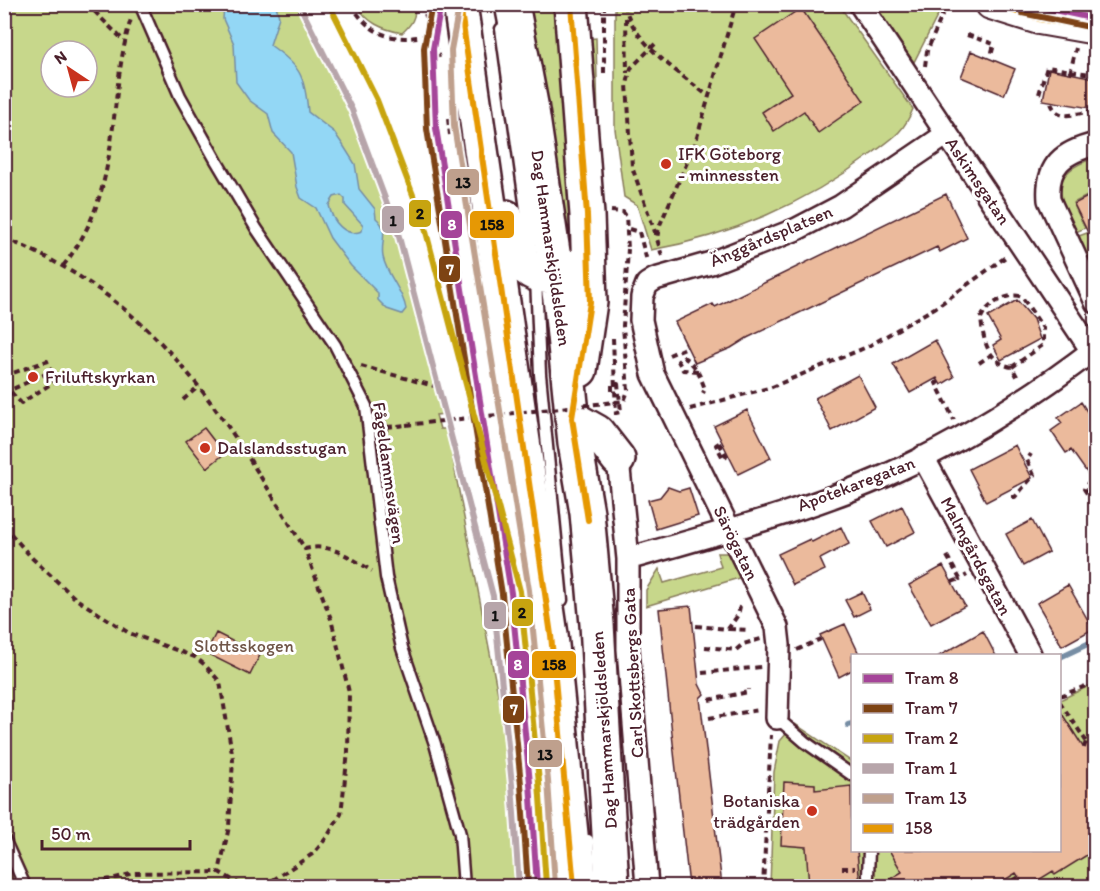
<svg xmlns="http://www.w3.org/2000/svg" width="1100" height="891" viewBox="0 0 1100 891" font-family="Itim,sans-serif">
  <rect width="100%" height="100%" fill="#fff"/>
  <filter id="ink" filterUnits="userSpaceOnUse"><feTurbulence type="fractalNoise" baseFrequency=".0167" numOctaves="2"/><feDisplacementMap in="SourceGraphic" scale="12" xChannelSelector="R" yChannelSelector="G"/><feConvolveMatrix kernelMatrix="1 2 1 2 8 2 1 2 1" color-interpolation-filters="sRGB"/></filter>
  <g filter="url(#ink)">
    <!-- green -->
    <path fill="#c7d78b" stroke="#887b5b" stroke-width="1.5" fill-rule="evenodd" d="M4 5H300L357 123 396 222 425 325 445 414 436 415 440 429H447L506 736 515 886H5ZM51 51H87V87H51Z
      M357 5H414C417 17 411 25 402 33 382 29 367 23 357 5Z
      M521 5H558L574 232 570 242 564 246Z
      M615 5H839L913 109C903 134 891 139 870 155 806 203 730 236 651 250L637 205 624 197 615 129Z
      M873 5H943L914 62Z
      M596 38 599 164 602 189H597L587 39Z
      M1095 158V192L1073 203 1085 228 1076 232C1058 195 1047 173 1095 158Z
      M1087 233 1095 249V272L1079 236Z
      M717 553H729L742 577 646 606V590L659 569 664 583 721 567Z
      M1095 683V886H770L774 772 780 741 795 724 852 762V850H1060V700Z"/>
    <!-- water -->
    <path fill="#93d7f5" stroke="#768da4" stroke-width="1.5" fill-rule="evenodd" d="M224 5H276L279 17 270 45C300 66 305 75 308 112L334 132 343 145 355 164 359 189 375 209 376 218C390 230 380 242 383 257 387 276 403 290 406 309L402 314 387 309 378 300V293L351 266 330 238 316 208 301 198 297 187 291 152 273 133 268 114 249 100 236 82 234 44 223 19ZM341 195 345 199V205L363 225 362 231C345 238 332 221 329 205L334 197Z"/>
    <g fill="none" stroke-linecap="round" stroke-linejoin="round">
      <!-- stream -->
      <path stroke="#768da4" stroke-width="6" d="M1060 657 1096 640
        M848 725 852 724"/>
    </g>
    <!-- building -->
    <path fill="#ebba9c" stroke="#4a1f2b" stroke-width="1.5" d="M801 8 864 101 818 133 804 111 774 131 762 112 791 93 755 39Z
      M971 51 1015 69 1004 95 961 77Z
      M1049 69 1095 78 1090 108 1043 100Z
      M1095 193V247L1074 204Z
      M946 194 967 238 940 252 937 247 747 338 731 348 695 363 675 322 713 304 715 307Z
      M1017 300 1033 319 1040 339 1001 360 993 345 1001 340 988 317Z
      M935 340 954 377 941 385 937 378 910 393 893 364Z
      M858 375 875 407 832 431 815 398Z
      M1081 402 1095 424V484L1071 450 1066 453 1051 431 1062 423 1058 418Z
      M747 410 771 458 738 474 714 426Z
      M204 428 224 454 207 468 186 441Z
      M1015 445 1032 478 986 502 969 469Z
      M668 487 679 491 689 488 698 516 656 529 648 500 660 497Z
      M902 506 915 532 886 547 872 521Z
      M1032 520 1049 552 1023 566 1006 534Z
      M841 527 849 544 820 559 825 570 793 585 778 554 810 539 812 542Z
      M943 566 965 606 931 624 909 585Z
      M1068 585 1093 629 1062 646 1037 603Z
      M862 592 870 609 854 617 845 600Z
      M691 606 699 684 704 694 700 698 722 886H689L673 743 659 609Z
      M845 624 860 656H852V670L839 677 820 635Z
      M983 631 996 656H939Z
      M216 633 260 655 250 675 206 653Z
      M1059 709 1083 747 1095 739V850L1055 875 1053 871 1029 886H1025L1016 873 995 886H878L902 872 889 850H1059Z
      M784 782 815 784V790L851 786 852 850H857L860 886H809L806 847 781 845Z"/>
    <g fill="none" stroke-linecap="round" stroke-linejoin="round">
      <defs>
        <path id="service" d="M140 4 180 96 217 162 256 228 335 345 366 406 386 577 402 648 435 744 460 834 464 886
          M501 29 533 260
          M536 278 540 374 562 600
          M777 718 805 742 852 775
          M4 839 25 886
          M588 840 591 886
          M868 876 869 850"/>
        <path id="minor" d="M860 4 1096 357
          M1096 144C1063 152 1046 165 1049 200L1096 302
          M923 457 1030 654
          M618 459 628 559V649L647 886
          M628 559C714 534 803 512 885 476 959 443 1031 398 1096 348
          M777 718 779 645 777 627 653 374 641 320 642 297 647 284 655 279 711 263 797 229 841 206 947 134"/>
        <path id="secondary" d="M991 4 1039 19 1096 29"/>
        <path id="primary" d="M460 4 551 635 573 854 574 886
          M512 4 531 104 561 306 575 443 587 513 597 624 612 886
          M571 4 587 215 590 302 580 370
          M506 217C510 242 518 278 551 276 559 275 566 272 573 267
          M572 418 597 432 618 459"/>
      </defs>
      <!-- service casing -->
      <use href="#service" stroke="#4a1f2b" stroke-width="15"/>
      <!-- minor casing -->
      <use href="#minor" stroke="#4a1f2b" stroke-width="26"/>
      <!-- secondary casing -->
      <use href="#secondary" stroke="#4a1f2b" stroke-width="34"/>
      <!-- primary casing -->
      <use href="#primary" stroke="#4a1f2b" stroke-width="38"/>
      <!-- path -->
      <path stroke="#4a1f2b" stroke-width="4" stroke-dasharray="6 4.5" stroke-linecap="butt" d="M87 4 124 41
        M351 4C371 38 396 43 433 34
        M422 4 439 58
        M604 4V73
        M625 4C630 41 681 74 708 96
        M626 18 627 73
        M967 35 994 44 991 56
        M655 44 631 68 627 84 632 167 656 235
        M925 66 927 51 947 4
        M1070 73 1076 48
        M1039 94 1047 67 1096 75
        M1051 103C1059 125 1079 110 1096 112
        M1092 111 1096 92
        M448 119 450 135
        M611 211 623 212 626 216 628 249
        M629 229 639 232 647 261
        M4 238C161 302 221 412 305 549 330 542 351 558 372 571
        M662 256 657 239 659 227 695 144 736 4
        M63 266C125 188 105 105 131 19
        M613 338 616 415
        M669 355 687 347
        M979 363 991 355
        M361 366 434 386
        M1012 367C988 363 983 340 981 318 986 305 1009 291 1022 297L1043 328V345L1012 367 1019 380
        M698 371 683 370 678 361 683 357C696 364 700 376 705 389L703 393
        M4 376 47 361 54 382 21 403 9 390 4 380
        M939 382 936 383 954 420
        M612 391V385L618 384 621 412 616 413
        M4 393 50 372
        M183 400 199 386
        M690 409 772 387 869 346 938 306 1007 256
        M383 420 387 427 385 435
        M387 427 406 425
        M719 443 716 445 723 458 727 457
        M719 443 727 457
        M1096 471 1084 489 1096 507
        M1012 497H1015L1034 475 1027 460 1031 454
        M4 526 32 558 76 599 129 633 195 657 205 665 220 682 233 759 229 827 219 872 243 886
        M947 556 960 579 967 575
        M952 582 960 579
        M696 626 728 629 738 615 741 602
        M729 629 749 630
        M705 647 736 650 743 644 761 639
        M797 650 821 639
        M702 673 761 667
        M1060 696 1096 682
        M709 700 748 692V689
        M1060 702 1086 741
        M709 718 759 710
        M1084 748 1086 741 1096 734
        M842 868H855
        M84 886 134 873 219 872
        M264 886 314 853 327 837 341 814 348 752 349 692 331 619 305 549
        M763 886 771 735
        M1004 886 1019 877
        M1084 886 1096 876"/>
      <!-- service -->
      <use href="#service" stroke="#fff" stroke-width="10"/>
      <!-- minor -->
      <use href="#minor" stroke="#fff" stroke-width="21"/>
      <!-- secondary -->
      <use href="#secondary" stroke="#fff" stroke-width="30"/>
      <!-- primary -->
      <use href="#primary" stroke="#fff" stroke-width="33"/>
      <!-- path-bridge -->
      <path stroke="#4a1f2b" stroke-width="4" stroke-dasharray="6 4.5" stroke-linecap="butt" d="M406 425 624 401 628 391 623 326 628 249"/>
      <defs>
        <path id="bus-1" d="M460 4 551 635 574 886
          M571 4 587 215 590 302 572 418 588 520
          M993 4 1039 19 1096 29"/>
      </defs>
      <!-- bus-1 casing -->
      <use href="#bus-1" stroke="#fff" stroke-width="10"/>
      <!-- bus-1 -->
      <use href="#bus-1" stroke="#e69804" stroke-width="6"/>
      <defs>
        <path id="tram-1" d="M441 4 433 49 436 128 511 593 530 783 537 886
          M1026 4 1096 19"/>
        <path id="tram-2" d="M432 4 424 48 427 129 502 594 521 784 528 886
          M1022 13 1094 28"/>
        <path id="tram-3" d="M329 4 377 100 424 224 520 591 539 782 546 885"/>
        <path id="tram-4" d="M303 12 352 110 398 233 493 596 512 785 519 886"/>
        <path id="tram-5" d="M459 7 451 50 454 126 529 590 548 781 555 885"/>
      </defs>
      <!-- tram-1 casing -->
      <use href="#tram-1" stroke="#fff" stroke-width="10"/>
      <!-- tram-2 casing -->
      <use href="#tram-2" stroke="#fff" stroke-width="10"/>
      <!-- tram-3 casing -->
      <use href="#tram-3" stroke="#fff" stroke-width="10"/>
      <!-- tram-4 casing -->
      <use href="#tram-4" stroke="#fff" stroke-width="10"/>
      <!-- tram-5 casing -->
      <use href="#tram-5" stroke="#fff" stroke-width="10"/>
      <!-- tram-1 -->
      <use href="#tram-1" stroke="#a54499" stroke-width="6"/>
      <!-- tram-2 -->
      <use href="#tram-2" stroke="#7d4313" stroke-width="6"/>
      <!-- tram-3 -->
      <use href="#tram-3" stroke="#c7a410" stroke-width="6"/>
      <!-- tram-4 -->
      <use href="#tram-4" stroke="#b7a5aa" stroke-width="6"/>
      <!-- tram-5 -->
      <use href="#tram-5" stroke="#bfa08d" stroke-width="6"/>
    </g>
  </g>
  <!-- markers -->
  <g fill="#c8321e" stroke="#fff" stroke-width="2">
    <circle cx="666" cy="164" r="6"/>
    <circle cx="33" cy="377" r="6"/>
    <circle cx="205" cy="448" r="6"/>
    <circle cx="812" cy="811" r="6"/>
  </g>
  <g text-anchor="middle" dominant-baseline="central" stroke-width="6" stroke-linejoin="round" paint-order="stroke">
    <!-- poi labels -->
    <g font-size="18" fill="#4a1f2b" stroke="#fff" text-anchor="start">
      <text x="678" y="154">IFK Göteborg<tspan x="678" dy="21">- minnessten</tspan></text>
      <text x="45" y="377">Friluftskyrkan</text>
      <text x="217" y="448">Dalslandsstugan</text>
      <text x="800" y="801" text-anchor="end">Botaniska<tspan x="800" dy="21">trädgården</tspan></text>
    </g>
    <!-- street labels -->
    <g font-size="18" fill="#4a1f2b" stroke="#fff">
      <text transform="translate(978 181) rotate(56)">Askimsgatan</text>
      <text transform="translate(771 236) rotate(-23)">Änggårdsplatsen</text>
      <text transform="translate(551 248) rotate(82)">Dag Hammarskjöldsleden</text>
      <text transform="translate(389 473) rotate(82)">Fågeldammsvägen</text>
      <text transform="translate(856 484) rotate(-21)">Apotekaregatan</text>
      <text transform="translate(736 543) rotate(64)">Särögatan</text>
      <text transform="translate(976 556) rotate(62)">Malmgårdsgatan</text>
      <text transform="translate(633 673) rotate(-93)">Carl Skottsbergs Gata</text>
      <text transform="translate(604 730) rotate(-94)">Dag Hammarskjöldsleden</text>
    </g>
    <!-- park labels -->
    <g font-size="18" fill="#705648" stroke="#fff">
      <text x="244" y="646">Slottsskogen</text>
    </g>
  </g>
  <g stroke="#fff" stroke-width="2">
    <rect x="446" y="168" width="34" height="28" rx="6" fill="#bfa08d"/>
    <rect x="408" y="199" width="24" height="29" rx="6" fill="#c7a410"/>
    <rect x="381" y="205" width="24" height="29" rx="6" fill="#b7a5aa"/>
    <rect x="469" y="210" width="46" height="29" rx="6" fill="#e69804"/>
    <rect x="440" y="210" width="23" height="29" rx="6" fill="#a54499"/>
    <rect x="438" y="255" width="23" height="28" rx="6" fill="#7d4313"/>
    <rect x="511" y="598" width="23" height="29" rx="6" fill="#c7a410"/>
    <rect x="483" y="601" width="24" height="29" rx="6" fill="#b7a5aa"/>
    <rect x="507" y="650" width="23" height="29" rx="6" fill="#a54499"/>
    <rect x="531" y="650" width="46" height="29" rx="6" fill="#e69804"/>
    <rect x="502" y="695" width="23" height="29" rx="6" fill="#7d4313"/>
    <rect x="528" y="739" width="35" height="29" rx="6" fill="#bfa08d"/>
  </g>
  <g font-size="16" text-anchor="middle" font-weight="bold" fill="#fff">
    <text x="452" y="230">8</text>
    <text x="450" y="275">7</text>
    <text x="518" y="670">8</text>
    <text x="514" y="715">7</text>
  </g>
  <g font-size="16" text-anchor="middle" font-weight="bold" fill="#111">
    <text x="463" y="188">13</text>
    <text x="420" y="219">2</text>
    <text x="393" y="226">1</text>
    <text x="492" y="230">158</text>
    <text x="522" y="618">2</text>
    <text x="495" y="621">1</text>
    <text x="554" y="670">158</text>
    <text x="545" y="760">13</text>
  </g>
  <!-- margin -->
  <rect width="1100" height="891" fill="none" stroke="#fff" stroke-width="24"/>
  <rect x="12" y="12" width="1076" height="867" fill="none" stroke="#4a1f2b" stroke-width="2" filter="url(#ink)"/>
  <!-- legend -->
  <rect x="851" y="654" width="210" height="198" fill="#ffffff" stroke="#b7a5aa" stroke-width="1.5"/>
  <rect x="863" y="674" width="30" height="9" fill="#a54499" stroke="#b7a5aa" stroke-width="1.5"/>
  <text x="905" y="684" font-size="18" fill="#4a1f2b">Tram 8</text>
  <rect x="863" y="704" width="30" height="9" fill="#7d4313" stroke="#b7a5aa" stroke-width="1.5"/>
  <text x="905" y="714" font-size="18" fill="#4a1f2b">Tram 7</text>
  <rect x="863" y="734" width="30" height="9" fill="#c7a410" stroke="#b7a5aa" stroke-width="1.5"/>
  <text x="905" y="744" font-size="18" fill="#4a1f2b">Tram 2</text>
  <rect x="863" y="764" width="30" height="9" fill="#b7a5aa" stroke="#b7a5aa" stroke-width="1.5"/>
  <text x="905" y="774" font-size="18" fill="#4a1f2b">Tram 1</text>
  <rect x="863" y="794" width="30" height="9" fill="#bfa08d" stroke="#b7a5aa" stroke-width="1.5"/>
  <text x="905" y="804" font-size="18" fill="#4a1f2b">Tram 13</text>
  <rect x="863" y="824" width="30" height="9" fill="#e69804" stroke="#b7a5aa" stroke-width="1.5"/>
  <text x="905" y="834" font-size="18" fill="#4a1f2b">158</text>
  <!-- north arrow -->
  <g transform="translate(69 69) rotate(324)"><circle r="28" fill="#ffffff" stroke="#b7a5aa" stroke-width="1.5"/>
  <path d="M0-4.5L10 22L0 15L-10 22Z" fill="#c8321e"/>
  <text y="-9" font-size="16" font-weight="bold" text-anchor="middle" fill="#4a1f2b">N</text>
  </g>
  <!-- scale -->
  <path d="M42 840v9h148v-9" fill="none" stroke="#4a1f2b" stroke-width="3"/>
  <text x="51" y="840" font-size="18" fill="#4a1f2b" stroke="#ffffff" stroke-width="4.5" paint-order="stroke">50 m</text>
</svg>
